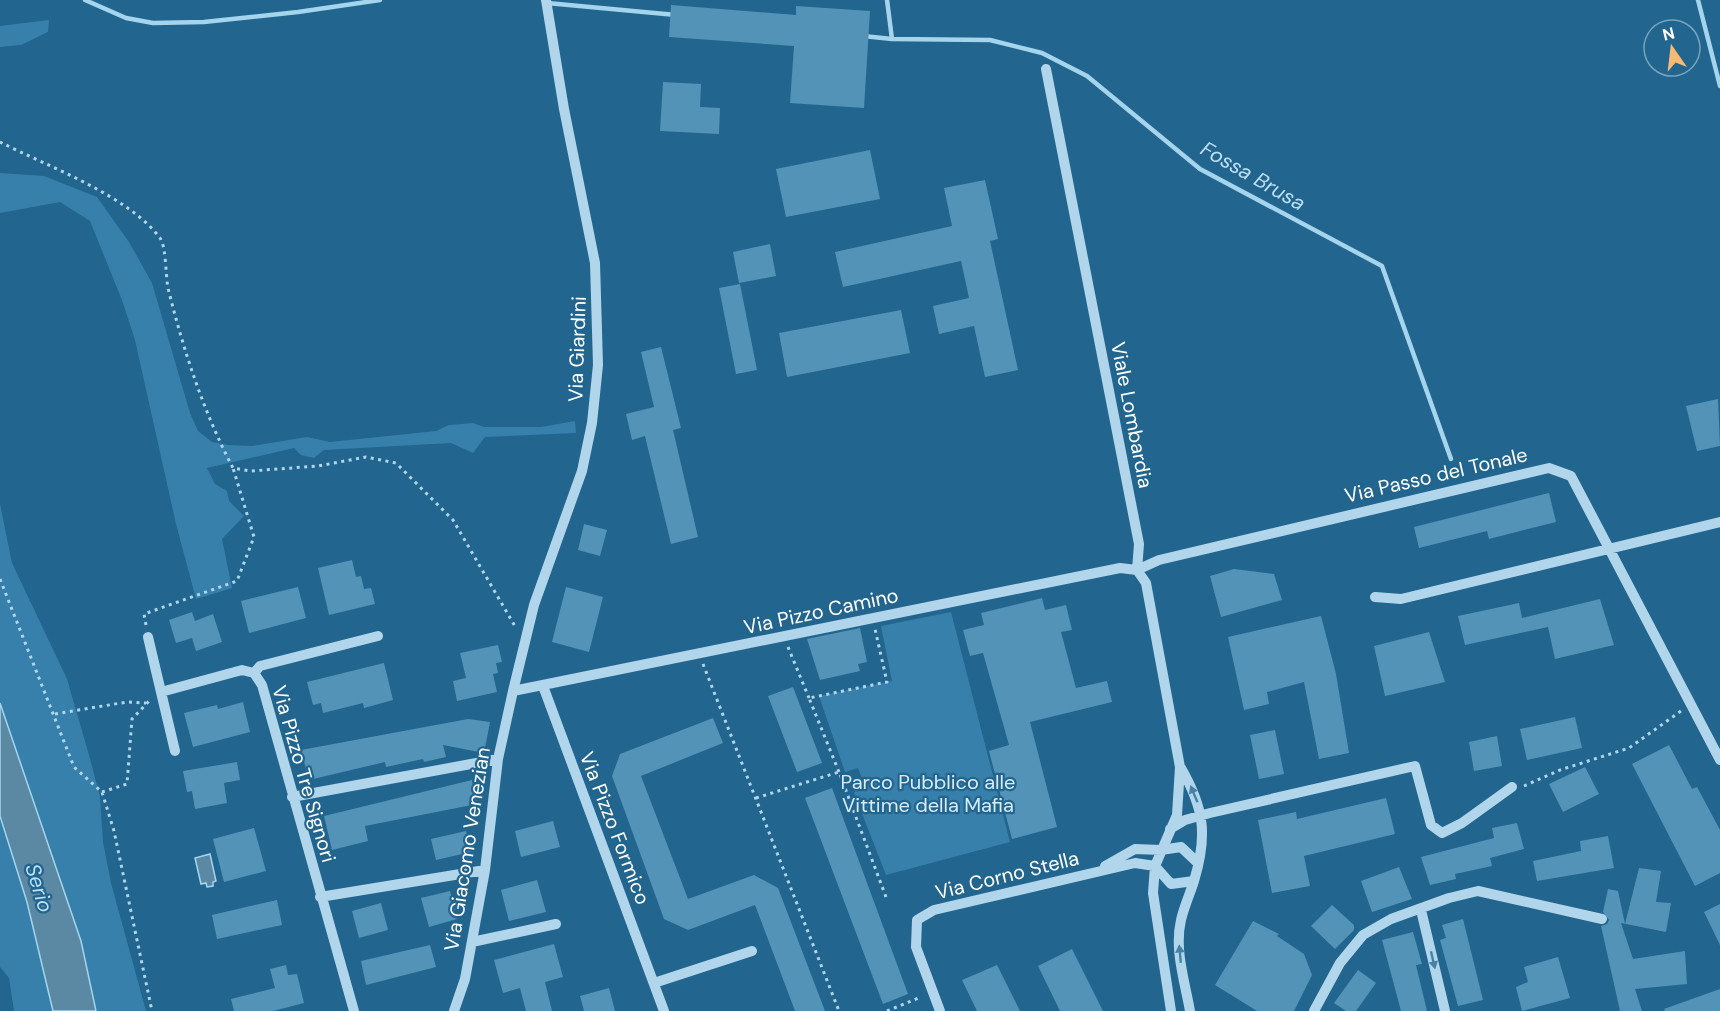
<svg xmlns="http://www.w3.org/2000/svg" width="1720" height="1011" viewBox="0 0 1720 1011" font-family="'DM Sans',sans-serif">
  <rect width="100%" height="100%" fill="#22658e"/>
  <!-- green -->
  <path fill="#3680ab" d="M49 20 48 32 21 45 0 47V26Z
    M0 173 44 176 97 197 129 242 152 283 190 413 198 431 212 442 228 445 253 446 307 437 330 442 436 431 449 425 473 423 484 427H541L575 421 576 433 485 437 473 453 451 443 324 450 314 458 301 455 294 448 207 468 215 484 227 491 229 501 244 516 222 539 232 588 196 599 176 524 135 340 122 300 90 221 60 202 0 213Z
    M0 504 12 563 67 679 89 755 100 797 103 842 111 883 146 1011H96L81 941 0 703Z
    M951 612 1010 842 886 875 854 793 862 778 858 768 845 772 819 696 892 681 881 626Z
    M0 816 27 902 53 1011H14L9 978 0 967Z"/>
  <!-- water -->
  <path fill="#5b89a4" stroke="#a5d4ed" stroke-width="1.5" d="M0 703 81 941 96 1011H53L27 902 0 816Z
    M210 854 216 881 213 882V886L207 887 206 883 201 884 195 858Z"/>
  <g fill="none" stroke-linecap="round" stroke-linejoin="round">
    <!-- stream -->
    <path stroke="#a5d4ed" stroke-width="4.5" d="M85 0 126 18 153 23 204 22 298 12 380 0
      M887 0 892 39
      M1698 0 1720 86
      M547 3 676 15
      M863 36 892 39 990 40 1042 53 1087 76 1200 169 1382 266 1451 459"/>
  </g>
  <!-- building -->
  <path fill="#5393b8" d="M671 5 796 15V6L870 11 864 108 790 103 794 46 669 37Z
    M663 82 701 84 700 107 720 108 719 134 660 131Z
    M870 150 880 199 786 217 776 169Z
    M985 180 998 239 990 241 1018 370 985 377 974 326 939 334 933 306 969 298 961 261 843 287 835 252 952 226 944 188Z
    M770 244 776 276 739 283 733 252Z
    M740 284 757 370 736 374 719 288Z
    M901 310 910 353 787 377 779 333Z
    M661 347 681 428 673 430 698 537 671 544 645 436 632 440 626 414 654 407 641 352Z
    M1718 399 1720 446 1697 451 1686 406Z
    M1549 493 1556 522 1489 539 1487 531 1419 548 1414 527Z
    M584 524 607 530 600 556 578 550Z
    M352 560 356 577 361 576 364 589 371 588 375 604 329 615 318 568Z
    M1234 569 1274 574 1282 600 1221 617 1210 576Z
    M298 587 306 618 249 633 241 601Z
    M566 587 603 597 589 652 552 642Z
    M1042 598 1045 610 1066 605 1072 630 1061 632 1076 688 1107 681 1112 702 1030 722 1057 827 1012 839 989 751 1009 745 983 653 970 656 963 630 984 625 981 613Z
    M1600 599 1614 645 1555 659 1548 627 1465 645 1458 616 1519 603 1522 618Z
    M192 612 195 621 213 614 222 642 196 651 192 638 176 643 169 620Z
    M1321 616 1336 674 1349 753 1319 759 1304 682 1267 692 1269 704 1244 710 1228 637Z
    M860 628 867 662 858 664 860 671 820 680 807 639Z
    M1429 632 1445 682 1385 696 1374 646Z
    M498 645 502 662 496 663 498 673 493 674 497 692 457 701 453 681 466 678 460 653Z
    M384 663 393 700 364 708 363 703 323 713 321 703 313 705 307 682Z
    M793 687 822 763 797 772 768 696Z
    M243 702 250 732 193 747 184 713 217 705 218 709Z
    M1575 717 1582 748 1527 760 1520 729Z
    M713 718 723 743 641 776 688 899 754 875 778 888 825 1011H795L755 905 688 930 664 919 612 776 620 754Z
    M468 719 490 722 484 753 443 745 446 757 424 762 423 759 386 767 385 762 309 780 301 750Z
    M1275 730 1284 774 1259 779 1250 735Z
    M1497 736 1502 766 1474 771 1469 742Z
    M1669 745 1692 789 1697 787 1720 830V873L1695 886 1632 764Z
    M237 762 240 780 224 783 227 803 195 809 192 791 187 792 183 771Z
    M1585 767 1599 794 1563 812 1549 784Z
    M472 780 477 804 365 826 368 841 332 850 324 816Z
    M832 788 908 994 883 1004 805 798Z
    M1386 798 1395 834 1304 856 1310 886 1272 893 1258 820 1296 812 1297 819Z
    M553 821 560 847 521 857 515 831Z
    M1517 823 1524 849 1490 858 1492 866 1455 874 1456 879 1430 885 1421 857 1494 838 1492 828Z
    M254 828 266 871 224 882 213 839Z
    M466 831 471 852 436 860 431 839Z
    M1608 836 1614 868 1537 881 1533 861 1581 851 1580 841Z
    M1399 867 1412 899 1372 912 1361 881Z
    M1639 868 1661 871 1656 902 1671 903 1666 932 1621 923 1633 959 1685 951 1687 984 1635 989 1642 1011H1620L1601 926 1607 924 1609 920 1603 912 1608 889 1618 891 1625 924Z
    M537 880 546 912 509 921 501 890Z
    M450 891 457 919 429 927 421 898Z
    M277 900 282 925 217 939 212 915Z
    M381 903 388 930 359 938 352 911Z
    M1720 904V945L1704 912Z
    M1332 905 1354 925V930L1335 949 1311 926Z
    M1463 919 1483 1000 1458 1006 1440 940 1446 938 1442 925Z
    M1253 921 1279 934 1277 936 1304 954 1312 975 1294 1011H1257L1215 985Z
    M1413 932 1422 964 1416 965 1427 1011H1401L1382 940Z
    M554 944 563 977 545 982 552 1011H526L520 988 503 993 494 960Z
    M430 945 436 967 366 985 361 961Z
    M1072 949 1103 1011H1060L1038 966Z
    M1558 957 1570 998 1522 1011 1516 987 1528 982 1524 967Z
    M286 965 288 975 297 974 304 1003 273 1011H234L231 999 275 988 270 969Z
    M997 965 1020 1011H977L962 980Z
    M1358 970 1376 983 1356 1011H1346L1334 1003Z
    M609 988 615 1011H584L580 996Z
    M1720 989V1011H1665L1664 1009Z"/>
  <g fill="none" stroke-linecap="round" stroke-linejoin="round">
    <!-- path -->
    <path stroke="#b1d6ec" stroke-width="3" stroke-dasharray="3 4.5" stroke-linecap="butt" d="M0 142C47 166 129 196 160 238 167 248 165 279 169 292 184 352 204 413 233 468L251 471 318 466 366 457 396 463 453 520 516 628
      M0 579 74 767 102 792 114 831 152 1011
      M146 625 144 614 237 581 254 537 233 468
      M788 647 809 698
      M703 664 839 1011
      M55 714 127 702 146 703
      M839 772 809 698 887 682 875 629
      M1524 786 1560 770 1629 748 1681 711
      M102 792 127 784 132 719 151 699
      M756 798 839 772 886 897
      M887 1011 921 997"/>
    <!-- minor -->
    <path stroke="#b1d6ec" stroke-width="10" d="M1046 69 1139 544 1137 570 1146 583 1180 767 1177 815 1155 866 1153 893 1171 1011
      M1375 597 1401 599 1720 522
      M148 637 161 692
      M254 673 262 685 354 1011
      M254 673 260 666 378 636
      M543 686 664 1011
      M513 691 1120 568 1137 570 1159 560 1549 468 1571 476 1720 760
      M175 751 161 692 242 670 254 673
      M1181 768C1204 808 1208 835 1194 881 1190 894 1184 907 1181 920 1174 950 1185 982 1190 1011
      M292 797 498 759
      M1170 829 1185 820 1210 813 1415 766 1431 825 1442 833 1462 823 1512 787
      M1105 866 1135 849 1161 850 1181 847 1198 863
      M320 897 485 870
      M1421 910 1445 1011
      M472 942 556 924
      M654 983 752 951
      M454 1011 465 979 485 870 498 759 513 691 534 605 582 471 592 423 598 365 595 263 564 109 546 0
      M940 1011 916 947 917 920 934 910 1135 863 1155 866 1171 884 1194 881
      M1314 1011 1340 963 1363 935 1391 919 1449 898 1478 891 1602 919"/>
  </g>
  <!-- one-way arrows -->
  <defs><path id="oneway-solid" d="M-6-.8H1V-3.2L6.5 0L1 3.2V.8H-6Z" transform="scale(1.5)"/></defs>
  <g fill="#4681a6">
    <use href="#oneway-solid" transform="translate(1194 794) rotate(-113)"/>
    <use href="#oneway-solid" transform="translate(1180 954) rotate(-95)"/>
    <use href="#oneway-solid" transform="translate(1433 960) rotate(77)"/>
  </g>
  <g text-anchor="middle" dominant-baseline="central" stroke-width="4.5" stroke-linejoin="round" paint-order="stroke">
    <!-- street labels -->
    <g font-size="20" fill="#fff" stroke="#22658e">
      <text transform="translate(577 349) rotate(-88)">Via Giardini</text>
      <text transform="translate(1132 415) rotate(79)">Viale Lombardia</text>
      <text transform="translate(1436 475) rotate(-13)">Via Passo del Tonale</text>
      <text transform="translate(821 611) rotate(-12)">Via Pizzo Camino</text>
      <text transform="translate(304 774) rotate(74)">Via Pizzo Tre Signori</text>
      <text transform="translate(615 828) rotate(69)">Via Pizzo Formico</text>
      <text transform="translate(467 849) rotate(-81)">Via Giacomo Venezian</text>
      <text transform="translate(1007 875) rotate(-14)">Via Corno Stella</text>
    </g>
    <!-- park labels -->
    <g font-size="20" fill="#d6ecf9" stroke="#22658e">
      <text x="928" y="782">Parco Pubblico alle<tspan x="928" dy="23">Vittime della Mafia</tspan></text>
    </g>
    <!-- water labels -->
    <g font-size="21" font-style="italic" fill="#bddff3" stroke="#22658e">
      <text transform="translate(1253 176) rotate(30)">Fossa Brusa</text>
      <text transform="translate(39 888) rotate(73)">Serio</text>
    </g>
  </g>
  <!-- north arrow -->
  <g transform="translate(1672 48) rotate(346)"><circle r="28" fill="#22658e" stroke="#7aa3bb" stroke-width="1.5"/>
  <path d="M0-4.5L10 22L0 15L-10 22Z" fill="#f8b973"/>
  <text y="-9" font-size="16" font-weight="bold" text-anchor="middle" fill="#ffffff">N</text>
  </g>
</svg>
